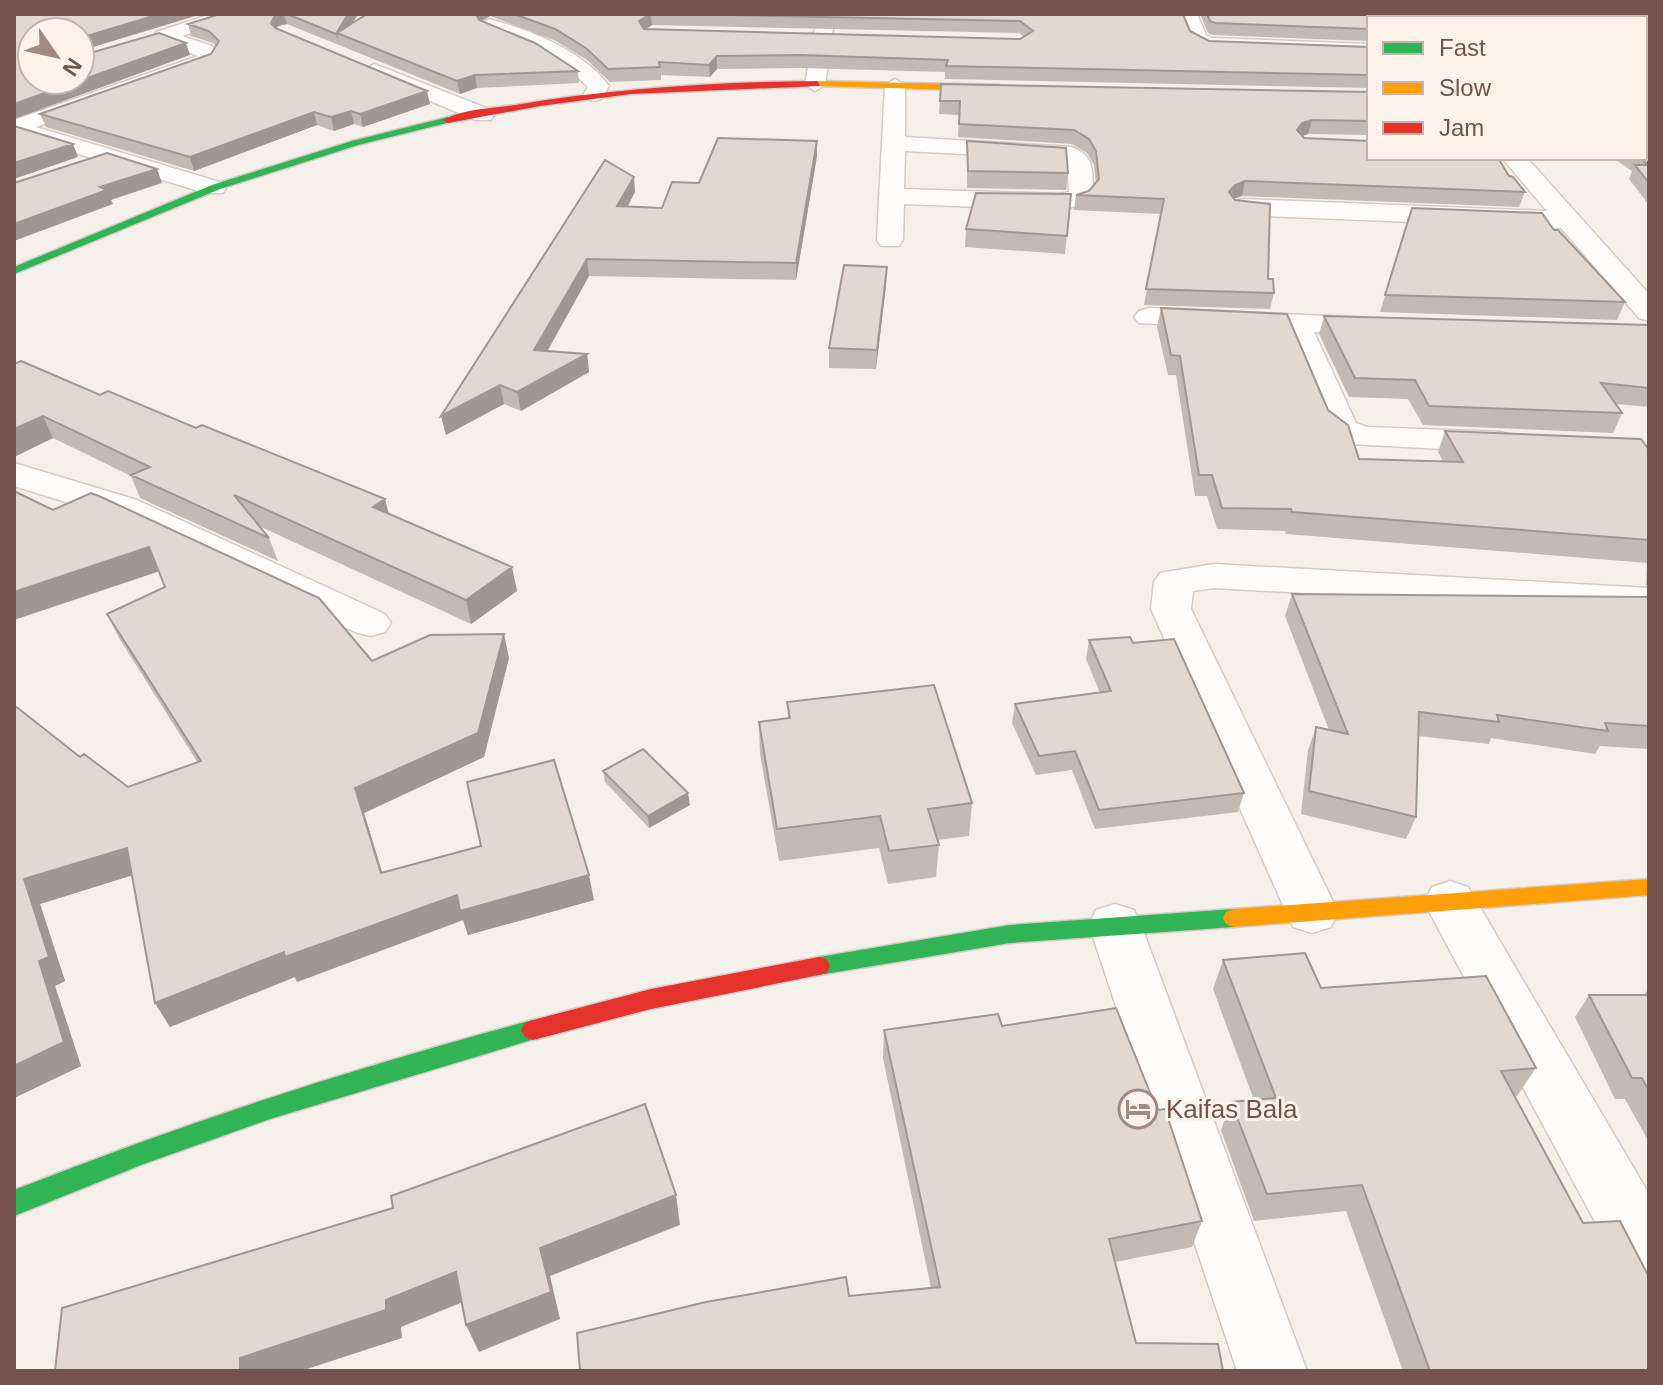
<svg xmlns="http://www.w3.org/2000/svg" width="1663" height="1385" viewBox="0 0 1663 1385" font-family="Arial,sans-serif">
  <rect width="100%" height="100%" fill="#f6f0ea"/>
  <g fill="none" stroke-linecap="round" stroke-linejoin="round">
    <defs>
      <path id="street" d="M212 14H239L236 18 182 36 212 46 220 55 212 64 36 127 223 183 226 188 223 193H205L14 134V120L198 56 156 40 154 36 156 32Z
        M817 14H835L825 85 815 91 805 85Z
        M1179 14H1197L1206 35 1212 38 1369 44V56L1208 50 1191 42Z
        M489 19C530 30 584 51 609 86L601 99 594 101 587 99 583 95 588 87C559 58 520 44 482 29L480 25Z
        M374 64 491 110 494 115 491 120H475L367 74 364 70Z
        M895 79 905 85V137L1072 147C1096 157 1091 170 1094 194L1085 204 1059 210 904 204 903 240 899 246H881L877 240 885 85ZM905 151 1060 159 1067 162 1069 192 1059 194 904 189Z
        M1502 158H1527L1649 294V321L1639 318 1561 228 1242 215 1233 212 1229 207 1233 202 1242 199 1547 211Z
        M1149 308 1394 319 1398 325 1394 331 1383 334 1314 332 1356 423 1367 427 1500 432 1512 435 1517 442 1512 449 1500 452 1350 444 1330 436 1325 429 1284 331 1139 323 1134 317 1139 311Z
        M14 463 137 500 385 614 391 623 385 632 370 636 355 632 111 516 14 486Z
        M1214 564 1649 588V612L1214 588 1193 591 1191 609 1338 912 1331 927 1312 933 1293 927 1286 912 1151 609 1154 582 1160 573Z
        M1450 881 1468 887 1649 1194V1290L1626 1280 1424 902 1432 887Z
        M1115 904 1134 910 1141 925 1307 1371H1237L1089 925 1096 910Z"/>
      <path id="fast" d="M448 117 451 122 358 145 220 189 14 274V267L212 185 352 141Z
        M1234 909 1242 912 1245 918 1242 924 1234 927 1010 943 819 975 811 973 808 966 811 959 819 957 1010 925Z
        M533 1020 541 1023 545 1030 541 1037 270 1119 141 1165 14 1216V1190C184 1123 356 1067 533 1020Z"/>
      <path id="slow" d="M817 81 999 85 1003 88 999 91 814 86Z
        M1649 879V895L1234 927 1226 924 1223 918 1226 912 1234 909Z"/>
      <path id="jam" d="M817 81 820 86 631 94 540 106 448 123 443 120C462 109 493 108 515 105 615 88 716 82 817 81Z
        M819 957 827 959 830 966 827 973 819 975 651 1009 533 1040 525 1037 521 1030 525 1023 533 1020 651 989Z"/>
    </defs>
    <!-- street casing -->
    <use href="#street" stroke="#d4cbc7" stroke-width="3"/>
    <!-- fast casing -->
    <use href="#fast" stroke="#d5cbc6" stroke-width="3"/>
    <!-- slow casing -->
    <use href="#slow" stroke="#d5cbc6" stroke-width="3"/>
    <!-- jam casing -->
    <use href="#jam" stroke="#d5cbc6" stroke-width="3"/>
    <!-- street -->
    <use href="#street" fill="#fefdfc" fill-rule="evenodd"/>
    <!-- fast -->
    <use href="#fast" fill="#30b455" fill-rule="evenodd"/>
    <!-- slow -->
    <use href="#slow" fill="#ff9f0a" fill-rule="evenodd"/>
    <!-- jam -->
    <use href="#jam" fill="#e5322d" fill-rule="evenodd"/>
  </g>
  <!-- wall -->
  <path fill="#c2bab5" fill-rule="evenodd" d="M220 14H358L352 24 367 14H1183L1190 31 1209 41 1369 47V88L945 79V72L800 68 717 69 710 77 661 75V80L610 82 587 60 556 41 490 16 482 21 578 71 579 83 477 88 460 94 287 24 278 26 277 29 430 104 363 127 354 124 334 131 317 125 194 171 46 127 40 114 211 54 216 46 213 43 191 36 188 24ZM652 25 1019 33 1024 37 1020 39 646 29Z
    M1200 14H1649V143L1645 144V18H1369V41L1213 35 1208 33Z
    M941 84 1369 92V135L1308 134 1302 136 1304 138 1509 176 1525 192 1519 207 1242 196 1234 199 1274 293 1270 309 1144 305 1161 214 1074 210 1076 195 1089 191 1096 183 1094 165 1087 153 1072 144 958 137 959 115 939 114Z
    M817 141V156L796 280 589 276 547 351 587 354 589 372 521 411 504 404 446 435 441 416 635 192 628 206 662 208 699 183Z
    M967 141 1068 173 1066 190 967 188Z
    M1649 146V205L1629 179 1632 171 1613 158H1645Z
    M1071 194 1065 254 965 247 966 229Z
    M1412 208 1554 230 1625 302 1617 320 1380 312Z
    M886 285 876 369 829 368V348Z
    M1161 308 1328 410 1359 459 1443 461 1438 452 1445 431 1649 450V586L1646 585 1647 563 1286 534 1285 531 1217 529 1207 496H1195L1176 375H1168L1157 327Z
    M1324 316 1649 325V407L1616 404 1622 413 1613 433 1423 425 1408 399 1349 397 1319 334Z
    M14 364 100 395 389 513 517 591 471 624 259 526 269 538 278 561 140 498 131 476 53 438 14 457Z
    M14 491 372 661 509 658 484 757 364 813 382 873 594 900 468 935 463 920 297 982 295 977 170 1027 155 1003 132 875 40 904 65 981 55 986 81 1066 14 1098V705L80 757 128 787 198 763 119 638 107 614 165 587 159 571Z
    M1292 594 1649 597V749L1600 746 1595 754 1491 738 1489 744 1418 736 1416 817 1406 839 1301 814 1308 750 1316 727 1329 730 1285 616Z
    M1089 640 1133 643 1244 793 1238 812 1095 829 1072 770 1036 775 1012 723 1015 704 1100 693 1086 659Z
    M787 702 972 803 969 836 937 840 939 845 936 877 888 884 879 848 779 861 760 754 759 722 788 719Z
    M603 771 690 805 649 828 605 782Z
    M1223 960 1321 988 1536 1068 1517 1096 1515 1097 1649 1371H1403L1346 1211 1254 1221 1221 1130 1231 1102 1254 1100 1213 989Z
    M1649 988V1142L1625 1099H1615L1575 1017 1589 995H1644Z
    M1002 1026 1202 1221 1192 1247 1115 1262 1136 1343 849 1296 931 1288 883 1058 884 1030Z"/>
  <!-- shaded-wall -->
  <path fill="#9e9793" d="M160 14H202L80 51V38Z
    M284 14 287 24 278 26 274 34 271 23 275 15Z
    M348 14H358L345 36 337 33 339 45 336 34Z
    M475 14H490V16L477 24Z
    M651 14 652 25 640 33 639 21Z
    M186 43 190 55 14 119V104Z
    M717 56V69L710 77 709 65Z
    M475 75 477 88 460 94 457 81Z
    M427 91 430 104 363 127 360 114Z
    M351 111 354 124 334 131 331 117Z
    M314 112 317 125 194 171 190 157Z
    M1312 120 1308 134 1299 137 1297 130 1302 123Z
    M1648 131H1649V143L1645 144Z
    M817 141V156L796 280V263Z
    M73 144 78 157 14 179V163Z
    M157 169 162 183 111 200 113 204 14 241V224L100 187Z
    M634 177 635 192 619 222 617 206Z
    M1245 181 1242 196 1232 199 1229 192 1235 185Z
    M587 259 589 276 538 368 534 350Z
    M887 267 886 285 876 369 877 350Z
    M587 354 589 372 521 411 517 392Z
    M500 385 504 404 446 435 441 416Z
    M43 416 53 438 14 457V429Z
    M385 499 391 522 373 507Z
    M149 547 160 571 14 620V592Z
    M512 567 517 591 471 624 466 600Z
    M504 634 509 658 484 757 364 813 390 898 381 873 355 788Z
    M688 793 690 805 649 828 648 816Z
    M127 848 140 873 40 904 65 981 55 986 81 1066 14 1098V1066L39 961 24 879Z
    M589 875 594 900 468 935 463 920 297 982 295 977 170 1027 155 1003 284 952 457 895Z
    M676 1195 680 1225 550 1276 560 1319 479 1352 466 1325 540 1248Z
    M456 1272 468 1300 401 1327 402 1338 301 1371H240V1358Z"/>
  <!-- building -->
  <path fill="#e2d8d2" stroke="#9e9793" stroke-width="2" d="M14 14H160L80 38V32H32V80H80V56L159 33 186 43 14 104Z
    M220 14H278L275 15 271 23 275 28 427 91 360 114 351 111 331 117 314 112 190 157 40 114 211 54 219 41 209 31 188 24Z
    M287 14H348L336 34Z
    M367 14H476L479 20 535 43 578 71 475 75 457 81 337 33Z
    M514 14H650L639 21 644 29 1020 39 1033 31 1020 21 683 14H1183L1190 31 1209 41 1369 47V75L946 66 948 60 800 55 717 56 709 65 659 62 660 67 608 69 586 48 555 29Z
    M1207 14H1413L1415 18H1369V29L1215 23 1210 21Z
    M1425 14H1649V131H1648L1645 144V18H1431Z
    M941 84 1369 92V121L1312 120 1302 123 1297 130 1304 138 1369 141V158H1498L1509 176 1513 177 1525 192 1245 181 1235 185 1229 192 1235 200 1270 204 1268 279H1273L1274 293 1146 289 1164 199 1076 195 1089 191 1099 179 1096 151 1089 139 1074 130 959 124 960 101H940Z
    M14 126 73 144 14 163Z
    M718 138 817 141 796 263 587 259 534 350 587 354 517 392 500 385 441 416 605 160 634 177 617 206 662 208 672 182 699 183Z
    M967 141 1066 148 1068 173 968 171Z
    M1645 146H1649V165L1639 158H1645Z
    M107 153 157 169 100 187 107 190 14 224V183Z
    M1635 165H1649V183Z
    M976 193 1071 194 1067 236 966 229Z
    M1412 208 1542 213 1554 230H1558L1625 302 1385 295Z
    M844 265 887 267 877 350 829 348Z
    M1161 308 1287 314 1328 410 1348 425 1359 459 1463 462 1445 431 1641 439 1649 450V540L1292 512 1291 509 1222 508 1212 475H1199L1180 356 1171 355Z
    M1324 316 1649 325V388L1601 383 1622 413 1429 406 1415 380 1355 378Z
    M21 361 100 395 108 391 196 428 202 425 385 499 373 507 512 567 466 600 234 495 269 538 131 475 150 467 43 416 14 429V364Z
    M14 491 53 510 91 493 99 496 319 598 372 661 430 635 504 634 478 733 355 788 381 873 481 846 467 782 554 760 589 875 460 911 457 895 285 957 284 952 155 1003 127 848 24 879 49 957 39 961 64 1042 14 1066V705L80 757 84 754 128 787 201 761 107 614 165 587 149 547 14 592Z
    M1292 594 1649 597V726L1605 723 1608 731 1497 715 1499 722 1419 712 1416 817 1309 791 1316 727 1348 734Z
    M1130 637 1133 643 1174 639 1244 793 1099 810 1075 751 1039 756 1015 704 1111 691 1089 640Z
    M934 685 972 803 928 809 939 845 889 851 880 816 777 829 759 722 790 718 787 702Z
    M643 749 688 793 648 816 603 771Z
    M1305 953 1321 988 1486 976 1536 1068 1501 1071 1583 1223 1620 1221 1649 1277V1371H1430L1362 1185 1267 1194 1231 1102 1276 1098 1223 960Z
    M1589 995H1649V1091L1642 1078H1632Z
    M1116 1008 1157 1110 1165 1109 1202 1221 1109 1239 1136 1343 1218 1344 1223 1371H580L577 1333 706 1302 846 1277 849 1296 940 1287 884 1030 998 1014 1002 1026Z
    M645 1104 676 1195 540 1248 551 1292 466 1325 456 1272 386 1300V1310L240 1358V1371H55L62 1308 393 1208 391 1196Z"/>
  <!-- icons -->
  <defs>
    <symbol id="hotel-ring" viewBox="-11 -11 22 22"><circle r="9.5" fill="#fef3eb" stroke="#a18a83" stroke-width="1.5"/><path d="M-6-4.5h1.5V1H6V5H4.5V3h-9V5H-6ZM-4 0a1.8 1.8 0 1 1 3.6 0ZM.5 0V-2.5h3Q6-2.5 6 0Z" fill="#a18a83"/></symbol>
  </defs>
  <g fill-rule="evenodd">
    <use href="#hotel-ring" x="1116" y="1087" width="44" height="44"/>
  </g>
  <g text-anchor="middle" dominant-baseline="central" stroke-width="6" stroke-linejoin="round" paint-order="stroke">
    <!-- near-poi labels -->
    <g font-size="26" fill="#73534b" stroke="#fef3eb" text-anchor="start">
      <text x="1166" y="1109">Kaifas Bala</text>
    </g>
  </g>
  <!-- border -->
  <rect width="1663" height="1385" fill="none" stroke="#73534b" stroke-width="32"/>
  <!-- legend -->
  <rect x="1367" y="16" width="280" height="144" fill="#fef3eb" stroke="#c6b3ab" stroke-width="2"/>
  <rect x="1383" y="42" width="40" height="12" fill="#30b455" stroke="#c6b3ab" stroke-width="2"/>
  <text x="1439" y="56" font-size="24" fill="#73534b">Fast</text>
  <rect x="1383" y="82" width="40" height="12" fill="#ff9f0a" stroke="#c6b3ab" stroke-width="2"/>
  <text x="1439" y="96" font-size="24" fill="#73534b">Slow</text>
  <rect x="1383" y="122" width="40" height="12" fill="#e5322d" stroke="#c6b3ab" stroke-width="2"/>
  <text x="1439" y="136" font-size="24" fill="#73534b">Jam</text>
  <!-- north arrow -->
  <g transform="translate(56 56) rotate(124)"><circle r="38" fill="#fef3eb" stroke="#c6b3ab" stroke-width="2"/>
  <path d="M0-6L14 30L0 20L-14 30Z" fill="#a18a83"/>
  <text y="-12" font-size="22" font-weight="bold" text-anchor="middle" fill="#73534b">N</text>
  </g>
</svg>
